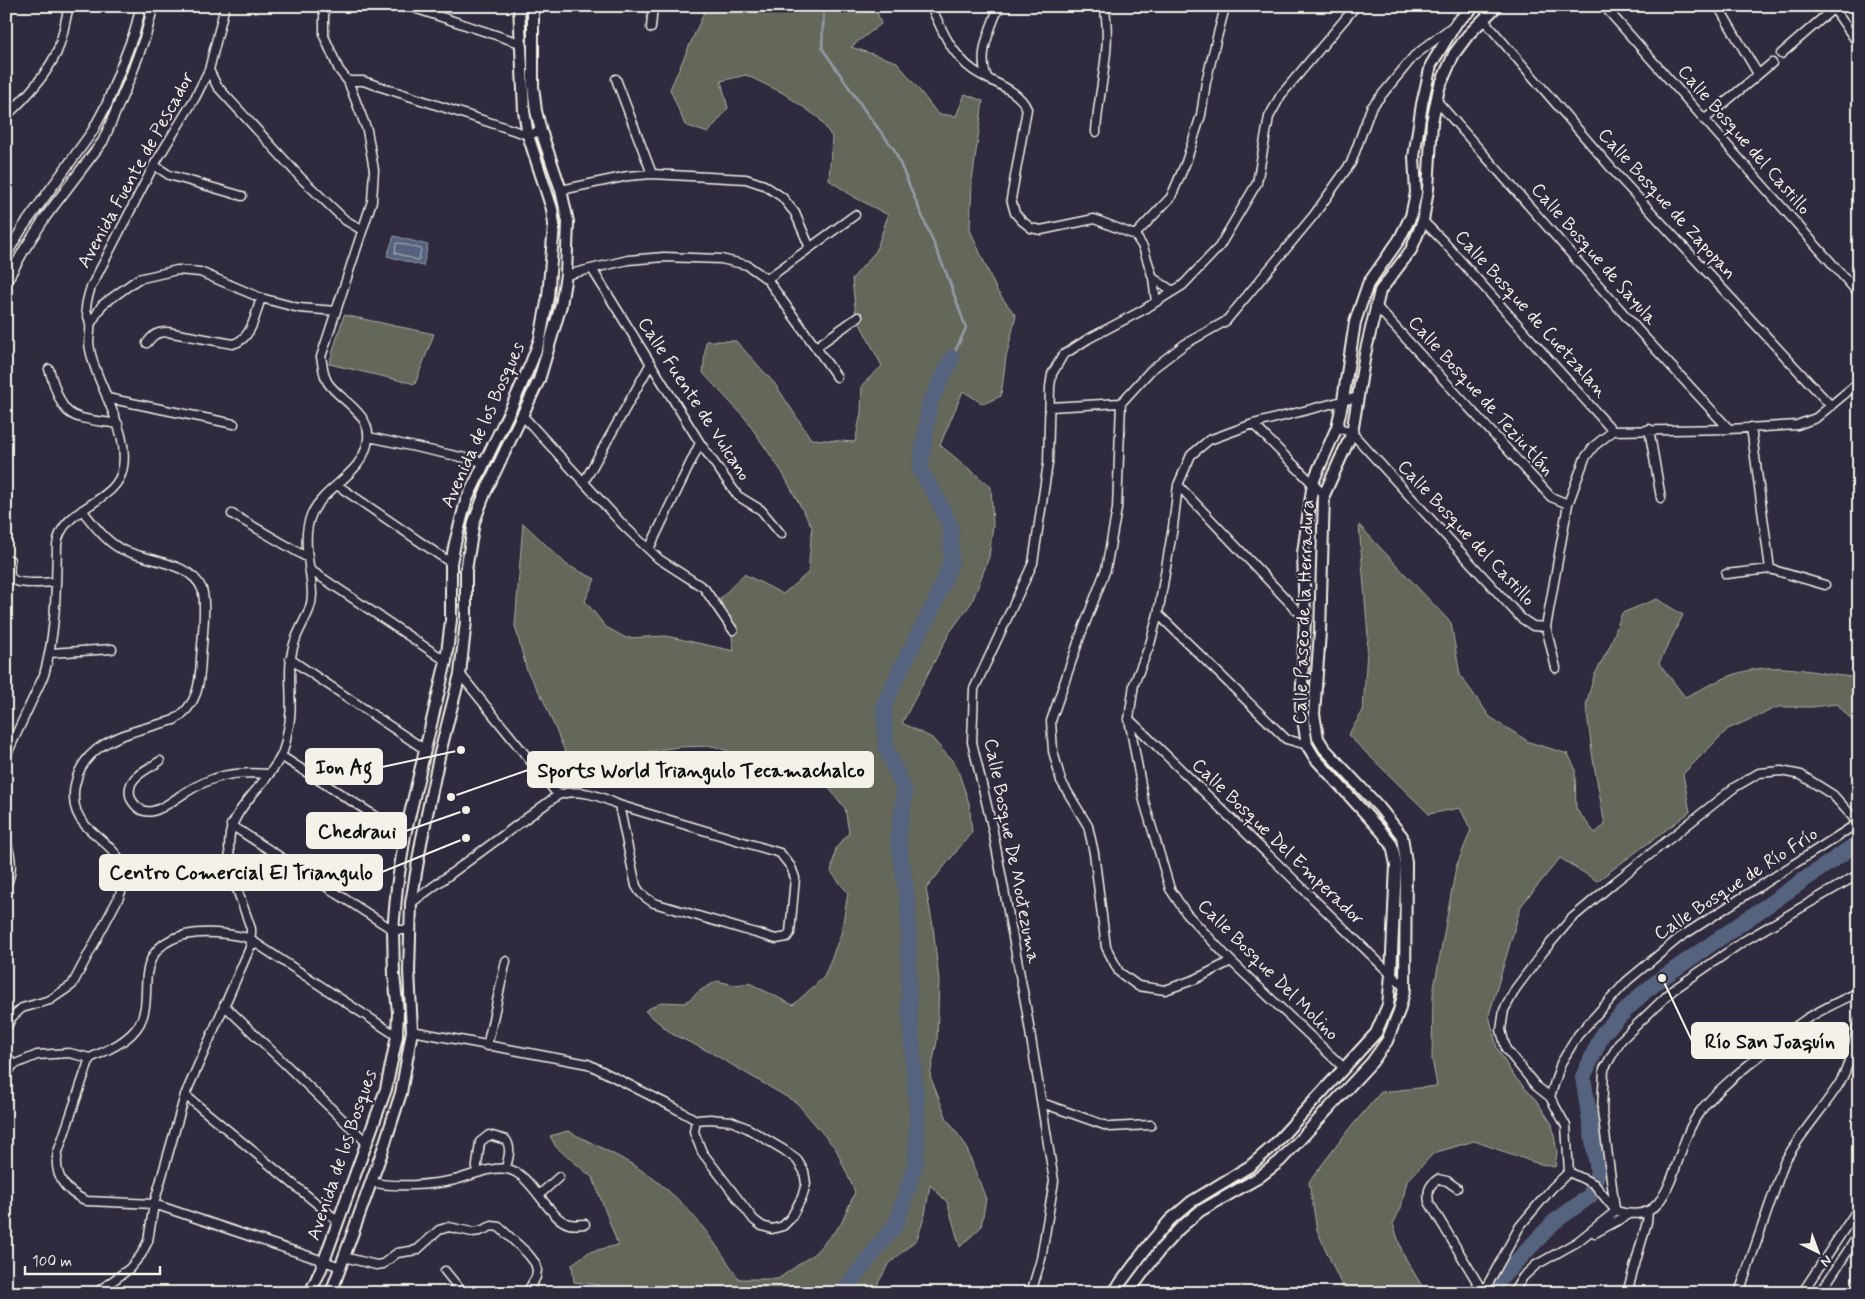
<svg xmlns="http://www.w3.org/2000/svg" width="1865" height="1299" viewBox="0 0 1865 1299" font-family="Mynerve,sans-serif">
  <rect width="100%" height="100%" fill="#2f2a3d"/>
  <filter id="ink" filterUnits="userSpaceOnUse"><feTurbulence type="fractalNoise" baseFrequency=".02" numOctaves="2"/><feDisplacementMap in="SourceGraphic" scale="10" xChannelSelector="R" yChannelSelector="G"/><feConvolveMatrix kernelMatrix="1 2 1 2 8 2 1 2 1" color-interpolation-filters="sRGB"/></filter>
  <g filter="url(#ink)">
    <!-- green -->
    <path fill="#64685a" stroke="#acaca1" d="M704 6H875L881 24 851 47 897 62 938 114 956 116 965 94 983 101 972 181 970 230 997 291 1016 316 1006 357 1001 396 983 404 963 391 940 445 991 487 993 525 989 557 972 602 950 632 902 723 932 738 956 765 969 803 972 832 926 889 933 926 939 981 937 1041 930 1076 947 1119 965 1144 986 1199 981 1227 960 1247 947 1202 930 1185 925 1215 917 1239 888 1265 874 1291 872 1293H591L599 1285 574 1282 572 1264 589 1252 618 1245 593 1178 556 1147 550 1136 568 1131C601 1148 636 1163 664 1187 695 1212 717 1246 739 1279H778L815 1253 841 1224 855 1192 836 1149 797 1103 710 1052 672 1034 645 1011 661 1002 685 1003 701 990 717 981 735 985 749 983 793 1005 824 977 841 934 848 893 831 872 836 848 849 833 845 808 828 787 796 774 713 746 678 747 592 760 566 754 543 699 527 671 515 626 523 523 567 565 595 579 585 601 606 627 626 638 666 636 734 651 730 624 720 599 744 574 783 594 808 573 812 527 782 472 745 418 703 373 706 341H736L775 384 811 439 855 442 861 413 862 385 882 366 856 316 852 279 876 251 888 215 854 197 829 180 832 137 819 118 783 93 746 75 721 81 728 108 708 133 685 125 670 89 703 15Z
      M344 315 434 334 415 384 329 364Z
      M1359 525 1451 623 1460 675 1490 717 1529 742 1568 754 1575 768 1576 809 1595 833 1605 825 1593 759 1586 705 1594 676 1610 646 1622 613 1657 599 1683 615 1659 663 1685 697C1708 686 1730 673 1756 669 1788 664 1820 674 1851 677L1859 694V728L1837 704 1812 707H1778L1728 729 1683 774 1690 812 1597 881 1560 858 1521 906 1489 1015 1497 1048 1513 1075 1536 1100 1552 1124 1557 1152 1555 1167 1536 1163 1474 1141 1434 1153 1407 1181 1401 1208 1393 1224 1403 1254 1426 1293H1345L1317 1230 1309 1182 1346 1133 1381 1092 1437 1086 1432 1059 1433 994 1456 867 1471 830 1460 808 1429 814 1348 735 1363 711 1368 636Z"/>
    <!-- water -->
    <path fill="#55637e" stroke="#959ca8" d="M394 236 428 245 423 266 387 256Z"/>
    <g fill="none" stroke-linecap="round" stroke-linejoin="round">
      <!-- shore -->
      <path stroke="#b4b8be" stroke-width="1" d="M399 243 421 249 419 259 417 260 395 253 396 244Z"/>
      <!-- stream -->
      <path stroke="#959ca8" stroke-width="2.5" d="M824 6 822 48 868 115 894 149 947 275 966 328 952 358"/>
      <!-- river -->
      <path stroke="#55637e" stroke-width="16" d="M1595 1181 1598 1172 1583 1077 1603 1033 1643 993 1662 978 1859 842
        M842 1293 896 1224 916 1162 917 1109 909 1004 908 902 898 839 905 793 886 747 884 706 899 672 934 605 951 562V528L937 498 920 469 930 403 952 358
        M1494 1293 1499 1280 1554 1222 1590 1196 1593 1187"/>
      <defs>
        <path id="minor" d="M408 6 520 43
          M931 6C941 29 952 55 973 70 991 83 1018 88 1027 109L1011 199 1015 213 1021 220 1031 228 1041 230 1094 219 1135 235 1143 247 1153 278 1156 302
          M1604 6 1859 294
          M1718 6 1758 74
          M1832 6 1859 45
          M1483 19 1618 176 1831 406
          M651 28 653 6
          M1781 54 1834 8
          M209 70 217 86 301 178 345 220 362 230
          M987 77C977 54 991 28 999 6
          M616 79 652 174
          M348 81H363L528 135 541 131
          M1436 100 1638 330 1729 429
          M6 116C27 97 45 77 57 52 63 38 65 21 69 6
          M1704 120 1772 63
          M1096 132C1098 92 1113 46 1104 6
          M154 165 169 175 242 196
          M561 190 628 176 652 174 746 179 764 185 782 197 795 213 810 248
          M1423 221 1442 240 1613 431
          M1135 235 1171 197 1186 162 1201 115 1206 82 1215 45 1224 11 1227 6
          M592 269 700 443 738 496 761 510 781 534
          M566 275 628 260 664 257 721 259 747 265 767 279 837 377
          M1153 278 1173 291
          M767 279 855 215
          M1375 305 1551 497 1568 504
          M90 325 102 305 138 279 177 270 200 272 261 298 299 308 336 311
          M147 343C153 335 157 332 167 332L233 344C252 339 255 315 261 298
          M816 347 858 317
          M49 369C65 421 66 416 118 424
          M107 398 234 424
          M1121 403 1117 509 1106 569 1081 634 1051 721 1053 751 1061 781 1088 826 1094 853 1106 947 1119 972 1138 986 1165 990 1196 979 1231 961
          M1121 403 1151 370 1185 344 1226 321 1314 215 1351 163 1371 108 1414 56 1454 25
          M1050 407 1121 403
          M523 416 623 525 659 559 704 588 733 630
          M1253 424 1324 495
          M1337 427 1352 433 1521 618 1533 626 1546 627
          M1751 427 1770 569
          M1649 429 1661 498
          M369 437 484 462
          M584 482 651 363
          M337 485 451 563
          M1178 485 1305 619
          M232 514 308 558
          M649 549 700 443
          M10 560C10 565 9 572 10 576 15 587 46 582 56 582
          M309 569 446 661
          M1726 574 1770 569 1825 585
          M1158 614 1286 739 1307 745
          M50 653 112 649
          M290 659 424 749
          M1556 668 1546 627 1568 504 1585 458 1594 446 1613 431 1729 429 1797 425 1816 418 1859 382
          M460 674 558 795
          M1129 719 1405 988
          M6 756 44 675C56 633 56 589 57 545 61 506 118 504 123 467 127 441 116 421 107 397 100 381 91 361 89 343 89 337 91 330 90 324 89 319 87 314 86 309 86 302 89 293 91 287L154 165 195 98 209 70 225 6
          M281 756 405 835
          M160 761C145 771 124 778 131 799 136 808 143 813 153 811 163 809 175 799 183 794 213 775 233 771 268 774
          M231 825 393 930H409
          M6 841C11 855 14 871 6 885
          M411 903 558 795C580 788 600 796 619 805L780 853 791 867 795 878 790 933 787 937 776 939 654 903C646 898 640 894 636 886L619 805
          M224 1005 366 1142
          M6 1028 12 1017 22 1008 50 1000 72 985 119 897C121 892 123 887 124 882 128 855 100 841 85 825 75 814 72 800 75 785 84 738 135 732 174 720 198 705 200 684 201 658 202 641 207 604 202 589 191 561 143 561 119 548 104 539 93 524 82 510
          M412 1031 588 1064 673 1107 696 1120 710 1119 731 1121 747 1128 784 1150 797 1160 804 1171 806 1184 802 1197 791 1218 783 1226 772 1229 762 1226 754 1220 702 1152 694 1132 696 1120
          M487 1046 506 961
          M6 1054 13 1065
          M1345 1069 1231 961 1186 913 1170 889 1144 801 1129 719 1134 684 1150 644 1158 614 1173 527 1178 485 1191 455 1209 440 1253 424 1358 397
          M6 1075 13 1065 37 1055 69 1053 90 1058
          M185 1095 338 1221
          M1550 1097 1561 1063 1578 1035 1627 981 1679 938 1858 823
          M1042 1103 1110 1127 1151 1125
          M476 1173 480 1142 489 1135 506 1140C512 1149 508 1158 506 1168
          M371 1182C395 1188 431 1185 455 1180 470 1176 491 1166 507 1169 532 1173 547 1218 569 1224 574 1225 580 1224 585 1224
          M1457 1188 1447 1181 1438 1179C1429 1185 1427 1191 1429 1202L1483 1292
          M539 1195 559 1177
          M1615 1209 1602 1111 1604 1069 1621 1040 1673 990 1744 941 1859 874
          M1616 1211 1594 1184 1569 1172 1566 1126 1550 1097 1536 1086 1506 1049 1501 1030 1504 1010 1516 988 1543 952 1571 919 1615 882 1735 787 1759 773 1781 771 1801 775 1833 795 1859 824
          M1616 1211C1630 1215 1647 1217 1658 1203 1677 1180 1680 1139 1699 1113 1715 1090 1752 1062 1775 1044 1786 1035 1796 1025 1808 1018 1824 1008 1842 1000 1859 992
          M1595 1233 1630 1214
          M344 1257 376 1265 383 1264 397 1253 417 1250 439 1230 449 1227 472 1232 480 1231 492 1226 499 1227 528 1254 535 1263 537 1270 536 1277 527 1293
          M341 1267 154 1204 87 1201C65 1192 53 1175 58 1152L90 1058C108 1050 130 1041 140 1023 148 1008 145 990 147 974 154 925 212 930 248 938L397 1036
          M445 1271 458 1287 464 1293
          M96 1293 129 1269 141 1255 148 1241 154 1204 185 1095 249 950 251 945 248 938 251 934V929C241 897 225 869 230 834 234 807 269 781 281 756 284 750 286 741 287 734 296 703 284 671 295 641 300 625 312 612 312 595 312 569 300 539 312 513 326 485 364 474 368 439 371 414 340 400 328 383 323 375 323 366 321 357L372 201 374 170 367 130 348 81 339 70 324 36V6
          M1031 1293 1041 1259 1054 1181 1026 1007 993 831 972 742 974 689 1033 563 1048 463 1050 387 1052 374 1063 355 1088 339 1143 310 1183 285 1219 247 1257 183 1269 117 1281 95 1356 6
          M1483 1293 1520 1226 1552 1188 1569 1172
          M1513 1293 1523 1277 1536 1265 1577 1242 1616 1211
          M1627 1293 1647 1222 1648 1211
          M1739 1293 1784 1163C1799 1135 1820 1113 1837 1087 1850 1068 1853 1043 1859 1021
          M1802 1293 1859 1207
          M1820 1293 1859 1234"/>
        <path id="tertiary" d="M6 255 23 227 92 132 107 104 135 31 141 6
          M6 282 24 250 46 216 103 141 130 78 146 34 153 6"/>
        <path id="secondary" d="M310 1293 321 1269 386 1089 397 1036 398 1012 394 975 393 930 397 887 405 835 446 661 451 620V563L455 543 466 501 512 406 531 363 540 339 548 297 554 225 552 209 528 135 524 111 519 6
          M331 1293 382 1152 401 1093 412 1031 409 971 411 903 421 843 439 757 460 674 466 621V570L474 522 485 493 539 380 561 305 566 275 568 222 561 190 541 131 536 111 533 86V6
          M1113 1293 1151 1242 1170 1220 1191 1202 1250 1166 1272 1147 1376 1033 1388 1005 1391 975 1396 865 1392 845 1382 832 1315 758 1307 745 1301 706 1305 619 1303 553 1313 482 1337 427 1343 400 1355 322 1368 284 1399 240 1411 216 1416 193 1414 157 1422 104 1431 65 1457 22 1475 6
          M1128 1293 1160 1250 1179 1229 1200 1211 1258 1178 1280 1161 1372 1062 1387 1041 1399 1011 1405 988 1406 863 1402 836 1379 807 1324 748 1318 738 1314 714 1320 632 1324 495 1352 433 1365 354 1380 291 1411 250 1423 221 1428 189 1432 122 1439 88 1454 54 1468 35 1497 6"/>
      </defs>
      <!-- minor casing -->
      <use href="#minor" stroke="#f4f1e8" stroke-width="11"/>
      <!-- tertiary casing -->
      <use href="#tertiary" stroke="#f4f1e8" stroke-width="12"/>
      <!-- secondary casing -->
      <use href="#secondary" stroke="#f4f1e8" stroke-width="14"/>
      <!-- minor -->
      <use href="#minor" stroke="#2f2a3d" stroke-width="8"/>
      <!-- tertiary -->
      <use href="#tertiary" stroke="#2f2a3d" stroke-width="9"/>
      <!-- secondary -->
      <use href="#secondary" stroke="#2f2a3d" stroke-width="10"/>
    </g>
  </g>
  <g text-anchor="middle" dominant-baseline="central" stroke-width="4.5" stroke-linejoin="round" paint-order="stroke">
    <!-- street labels -->
    <g font-size="19" fill="#f4f1e8" stroke="#2f2a3d">
      <text transform="translate(1744 140) rotate(49)">Calle Bosque del Castillo</text>
      <text transform="translate(136 170) rotate(-61)">Avenida Fuente de Pescador</text>
      <text transform="translate(1667 204) rotate(48)">Calle Bosque de Zapopan</text>
      <text transform="translate(1594 254) rotate(49)">Calle Bosque de Sayula</text>
      <text transform="translate(1531 314) rotate(48)">Calle Bosque de Cuetzalan</text>
      <text transform="translate(1481 396) rotate(48)">Calle Bosque de Teziutlán</text>
      <text transform="translate(694 399) rotate(57)">Calle Fuente de Vulcano</text>
      <text transform="translate(483 425) rotate(-66)">Avenida de los Bosques</text>
      <text transform="translate(1466 533) rotate(47)">Calle Bosque del Castillo</text>
      <text transform="translate(1304 612) rotate(-88)">Calle Paseo de la Herradura</text>
      <text transform="translate(1278 842) rotate(44)">Calle Bosque Del Emperador</text>
      <text transform="translate(1012 851) rotate(79)">Calle Bosque De Moctezuma</text>
      <text transform="translate(1736 884) rotate(-33)">Calle Bosque de Río Frío</text>
      <text transform="translate(1268 970) rotate(45)">Calle Bosque Del Molino</text>
      <text transform="translate(342 1155) rotate(-71)">Avenida de los Bosques</text>
    </g>
  </g>
  <!-- callouts -->
  <path fill="none" stroke="#f4f1e8" stroke-width="2" d="M461 750L382 767M451 797L528 770M466 810L406 831M466 838L382 872M1662 978L1692 1041"/>
  <g fill="#f4f1e8" stroke="#2f2a3d" stroke-width="2">
    <circle cx="461" cy="750" r="5"/>
    <circle cx="451" cy="797" r="5"/>
    <circle cx="466" cy="810" r="5"/>
    <circle cx="466" cy="838" r="5"/>
    <circle cx="1662" cy="978" r="5"/>
  </g>
  <g fill="#f4f1e8" stroke="#f4f1e8" stroke-width="2">
    <rect x="306" y="749" width="76" height="35" rx="5"/>
    <rect x="528" y="752" width="345" height="35" rx="5"/>
    <rect x="307" y="813" width="99" height="35" rx="5"/>
    <rect x="100" y="855" width="282" height="35" rx="5"/>
    <rect x="1692" y="1023" width="156" height="35" rx="5"/>
  </g>
  <g font-size="20" text-anchor="middle" font-weight="bold" fill="#111">
    <text x="344" y="774">Ion Ag</text>
    <text x="701" y="777">Sports World Triangulo Tecamachalco</text>
    <text x="357" y="838">Chedraui</text>
    <text x="241" y="879">Centro Comercial El Triangulo</text>
    <text x="1770" y="1048">Río San Joaquín</text>
  </g>
  <!-- margin -->
  <rect width="1865" height="1299" fill="none" stroke="#2f2a3d" stroke-width="25"/>
  <rect x="12" y="12" width="1840" height="1274" fill="none" stroke="#f4f1e8" stroke-width="2" filter="url(#ink)"/>
  <!-- north arrow -->
  <g transform="translate(1818 1252) rotate(138)" stroke="#2f2a3d" stroke-width="4" paint-order="stroke">
  <path d="M0-4L9 19L0 12L-9 19Z" fill="#f4f1e8"/>
  <text y="-8" font-size="14" font-weight="bold" text-anchor="middle" fill="#f4f1e8">N</text>
  </g>
  <!-- scale -->
  <path d="M25 1266v8h135v-8" fill="none" stroke="#f4f1e8" stroke-width="2.5"/>
  <text x="32" y="1266" font-size="15" fill="#f4f1e8" stroke="#2f2a3d" stroke-width="4" paint-order="stroke">100 m</text>
</svg>
